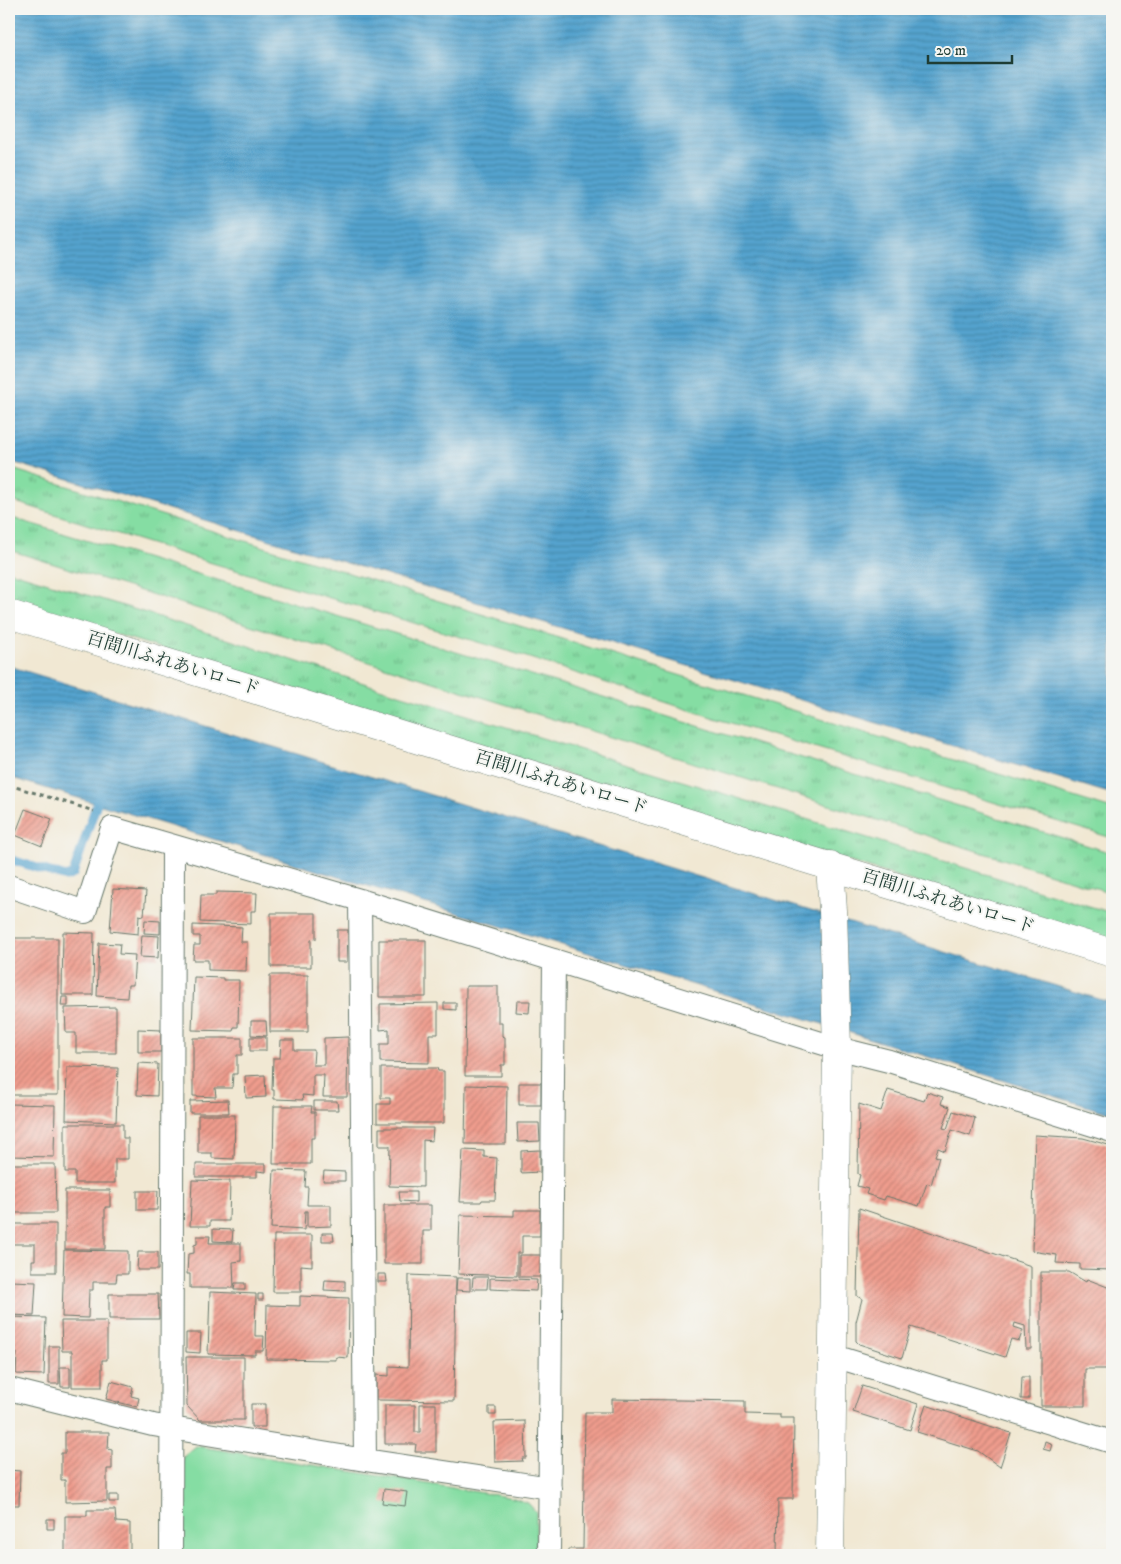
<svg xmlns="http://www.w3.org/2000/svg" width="1121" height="1564" viewBox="0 0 1121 1564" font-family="'IM FELL DW Pica','Noto Serif JP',serif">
  <defs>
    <pattern id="grass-tufts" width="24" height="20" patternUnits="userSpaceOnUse" patternTransform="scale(1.25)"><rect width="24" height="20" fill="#85dda3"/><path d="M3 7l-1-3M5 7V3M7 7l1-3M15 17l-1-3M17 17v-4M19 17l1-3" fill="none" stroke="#6cb486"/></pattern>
    <pattern id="water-rules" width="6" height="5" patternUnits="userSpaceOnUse" patternTransform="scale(1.25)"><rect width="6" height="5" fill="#54a3ce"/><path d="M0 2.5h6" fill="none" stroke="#4586a8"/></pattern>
    <pattern id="building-hatch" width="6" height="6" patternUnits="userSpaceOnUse" patternTransform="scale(1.25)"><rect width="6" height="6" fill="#ef9c8d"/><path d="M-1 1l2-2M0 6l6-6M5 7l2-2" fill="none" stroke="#c18074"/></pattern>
  </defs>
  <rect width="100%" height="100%" fill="#f6f6f2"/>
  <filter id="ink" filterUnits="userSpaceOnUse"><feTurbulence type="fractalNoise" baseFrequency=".02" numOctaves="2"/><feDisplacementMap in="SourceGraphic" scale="10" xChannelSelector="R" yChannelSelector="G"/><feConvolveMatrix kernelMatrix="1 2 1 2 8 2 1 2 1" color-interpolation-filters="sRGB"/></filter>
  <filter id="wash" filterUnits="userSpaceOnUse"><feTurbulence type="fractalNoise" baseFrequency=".0096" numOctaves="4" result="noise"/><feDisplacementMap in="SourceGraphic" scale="20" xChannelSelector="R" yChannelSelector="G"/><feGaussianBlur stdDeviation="1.12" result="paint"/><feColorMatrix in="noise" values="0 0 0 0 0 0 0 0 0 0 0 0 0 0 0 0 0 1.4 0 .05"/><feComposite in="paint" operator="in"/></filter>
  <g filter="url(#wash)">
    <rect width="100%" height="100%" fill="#f1e8d3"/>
    <!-- grass -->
    <path fill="url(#grass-tufts)" stroke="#528d6c" d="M9 468 1112 809V838L708 716 508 651 212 563 9 500Z
      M9 517 486 661 1112 853V893L9 550Z
      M9 571 143 612 376 687 1112 913V943L9 601Z"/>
    <!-- park -->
    <path fill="#85dda3" stroke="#528d6c" d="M196 1446 514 1498 528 1503 536 1512V1555H181L182 1458Z"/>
    <!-- water -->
    <path fill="url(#water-rules)" stroke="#3a7081" d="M9 9H1112V794L9 461Z
      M9 666 1112 1003V1114L816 1022 9 777Z"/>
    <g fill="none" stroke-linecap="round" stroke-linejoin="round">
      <!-- stream -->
      <path stroke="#54a3ce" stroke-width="9" d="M9 859 66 877 73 874 100 794"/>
    </g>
    <g id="blocks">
      <!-- building -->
      <path fill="url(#building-hatch)" d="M25 809 52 819 42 846 15 835Z
        M113 889 146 891 144 916 139 915 138 934 110 931Z
        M216 892 257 893 256 911H251V924L200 922 201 895H216Z
        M271 913H316V939L311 940V967H271Z
        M145 920 160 921V934L144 933Z
        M193 925 242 927 241 942H247L246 971 208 970V960H193L194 945H200V936H193Z
        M337 930H348L347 962H337Z
        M63 932 94 933 93 995H62Z
        M142 935 159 936 158 958 140 957Z
        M9 938H58V1095H9Z
        M379 940H426V997H379Z
        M99 943 120 944 119 954 135 955 133 985H128L127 998 97 996Z
        M270 975H308V1032H270Z
        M194 977 223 978V980H239L238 1027H234L233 1031 192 1030Z
        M466 986H498V1023H502V1036L505 1037V1065H501V1076H465Z
        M62 997H68V1006H61Z
        M517 1001H530L529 1013 516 1012Z
        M438 1003V1034H429V1063L380 1062V1044H389V1029L380 1030V1004Z
        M444 1003H456V1010L444 1009Z
        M116 1007V1053H76V1033H66L65 1008Z
        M251 1021H266L267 1036 251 1035Z
        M138 1029 161 1030V1052H138Z
        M250 1037H266V1051H250Z
        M348 1037 347 1097H323L324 1075H313V1096L302 1095 303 1100 274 1099V1090H272L273 1058H280L281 1040H294V1050H314L313 1065H324V1038Z
        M193 1038H242V1055H237V1074H233L232 1088H215L216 1097 193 1096Z
        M138 1063 158 1064 157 1096 137 1095Z
        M67 1067 118 1068 116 1122 66 1120Z
        M381 1068H437L438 1071H444V1123H377V1104H390V1098H381Z
        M265 1075 266 1097 246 1098 245 1076Z
        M519 1083H541V1105H519Z
        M466 1085 507 1086 506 1144H465Z
        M888 1090 924 1101 927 1092 943 1097 941 1104 950 1107 943 1128 947 1129 953 1111 975 1118 970 1136 952 1130 945 1151 938 1148 935 1156 939 1157 931 1185 927 1183 919 1206 886 1196 884 1200 866 1194 868 1189 857 1186 860 1175 858 1174 859 1104 881 1111Z
        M228 1100 229 1113H190V1101Z
        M314 1101H337L338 1110H314Z
        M9 1104 55 1105 54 1157 9 1156Z
        M274 1106H312L311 1112H315V1138H311V1164H273Z
        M198 1115H235L234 1159 212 1158V1153H198Z
        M517 1123H539L540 1141 518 1142Z
        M65 1124H123V1138H128V1159H115V1183H75V1172H65Z
        M379 1128H433L432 1141 423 1140V1187L389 1186 390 1146H379Z
        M1035 1135 1083 1138 1112 1146V1270L1080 1269V1264L1056 1263 1057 1255 1032 1251Z
        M463 1150 484 1151V1157L497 1158 495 1200H482L481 1202H460Z
        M540 1150V1172L521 1173V1151Z
        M9 1164H55L56 1213H9Z
        M196 1164H266V1172L257 1171V1177H196Z
        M274 1170 306 1171 305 1187H308L307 1205H331V1226L307 1227V1211H305L304 1230 271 1228Z
        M324 1171 345 1172V1181H323Z
        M192 1180 230 1181 229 1221H210V1226H190Z
        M65 1190H110V1207H105V1249H65Z
        M137 1191H158L157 1210H137Z
        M399 1192H416V1202L400 1201Z
        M384 1205H431V1231H423V1264H384Z
        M859 1208 1031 1266V1349H1026L1025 1326 1015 1323 1014 1327 1023 1330 1019 1341 1011 1339 1005 1357 911 1327 902 1358 859 1344 856 1341V1322L862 1299 857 1296Z
        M514 1210H540V1236H522V1253H517V1276L458 1274 460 1215 514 1216Z
        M9 1224H56V1272H32V1260H35V1244H9Z
        M213 1229 233 1230 232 1242 213 1241Z
        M322 1233H333L334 1241H322Z
        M274 1235H312V1266L301 1265V1292H273Z
        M197 1236H210L209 1243H241V1261L233 1262 234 1288H190V1274H187L188 1254 194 1253V1245L197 1244Z
        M64 1250 128 1251V1274H117L116 1282H93V1290H89L88 1318 62 1317Z
        M138 1252H158V1270H137Z
        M519 1255H541L540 1277H519Z
        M1041 1272H1069L1086 1282 1087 1279 1110 1288 1111 1369H1085V1406H1041Z
        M378 1274H386L387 1282H378Z
        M409 1275 456 1277 454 1401 376 1400V1375L389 1376V1366L408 1367Z
        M473 1277H488L487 1289H472Z
        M457 1278H470V1291L456 1290Z
        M490 1278 537 1280 536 1291 490 1289Z
        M325 1280 345 1281V1291L324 1290Z
        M11 1281 36 1282 34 1316 10 1315Z
        M235 1283H245V1290H234Z
        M210 1292 256 1294 255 1336H264L263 1351H255V1355L208 1354Z
        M109 1294H158L159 1319H109Z
        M258 1294H263V1300H258Z
        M300 1296 349 1298 348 1358 336 1357V1360L266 1359 267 1305 300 1306Z
        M9 1317 46 1318 44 1375 16 1374 17 1353H9Z
        M61 1321H107V1360H102V1387H72V1351H62Z
        M186 1333H201L200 1353 186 1352Z
        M49 1346H59V1384H49Z
        M186 1357H244V1420H200L187 1406Z
        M60 1367H70V1387H61Z
        M1022 1377H1029V1399H1021Z
        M111 1381 133 1387 131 1396 139 1398 137 1407 106 1399Z
        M862 1386 918 1404 910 1430 853 1412Z
        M612 1399 745 1401V1414L780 1415V1418H794L793 1499H778L777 1555H568V1549H583L585 1412H612Z
        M251 1404H265V1427H251Z
        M420 1404H436V1452H415L416 1444H385V1405H415V1432H420Z
        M926 1405 1011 1433 1000 1467 978 1451 917 1432Z
        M489 1407H496V1415H489Z
        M525 1421 526 1458H522L523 1461 495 1462 494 1422Z
        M65 1432H109L108 1449 112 1450V1469H107V1501L65 1502V1480H61V1453H65Z
        M1045 1441 1052 1444 1050 1451 1043 1449Z
        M9 1470 20 1471 19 1505H9Z
        M384 1489 407 1492 405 1506 382 1503Z
        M109 1495H118V1502H109Z
        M87 1510H115L116 1522 130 1523V1551H113L112 1555H65V1516H87Z
        M47 1519H54V1529H47Z"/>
    </g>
  </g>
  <g filter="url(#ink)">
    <use href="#blocks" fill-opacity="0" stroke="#68796c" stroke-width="1"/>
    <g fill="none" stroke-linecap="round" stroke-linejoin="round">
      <defs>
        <path id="minor" d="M9 886 85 912 112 828 360 900 837 1048 889 1061 1112 1131
          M360 900 365 1460
          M831 1355 1112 1442
          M9 1389 153 1425 365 1460 550 1488
          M171 1555 173 846
          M549 1555 554 960"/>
        <path id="tertiary" d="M9 614 1112 953
          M830 1555 837 1048 833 911 830 865"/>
      </defs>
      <!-- minor casing -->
      <use href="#minor" stroke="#68796c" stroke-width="24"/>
      <!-- tertiary casing -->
      <use href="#tertiary" stroke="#68796c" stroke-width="29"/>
      <!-- path -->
      <path stroke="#68796c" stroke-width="3" stroke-dasharray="4 4" stroke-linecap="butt" d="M9 785 94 811"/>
      <!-- minor -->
      <use href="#minor" stroke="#fff" stroke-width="22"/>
      <!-- tertiary -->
      <use href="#tertiary" stroke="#fff" stroke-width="28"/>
    </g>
  </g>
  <g text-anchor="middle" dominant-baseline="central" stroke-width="4" stroke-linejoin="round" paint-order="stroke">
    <!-- street labels -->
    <g font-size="18" fill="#1f3d34" stroke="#f6f6f2">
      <text transform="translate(173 664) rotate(17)">百間川ふれあいロード</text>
      <text transform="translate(561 783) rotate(17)">百間川ふれあいロード</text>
      <text transform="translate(948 902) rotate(17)">百間川ふれあいロード</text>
    </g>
  </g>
  <!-- margin -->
  <rect width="1121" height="1564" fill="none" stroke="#f6f6f2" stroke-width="30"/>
  <!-- scale -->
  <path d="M928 55v8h84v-8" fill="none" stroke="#1f3d34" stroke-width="2.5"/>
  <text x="936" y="55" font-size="15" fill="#1f3d34" stroke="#f6f6f2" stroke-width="4" paint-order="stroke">20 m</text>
</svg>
